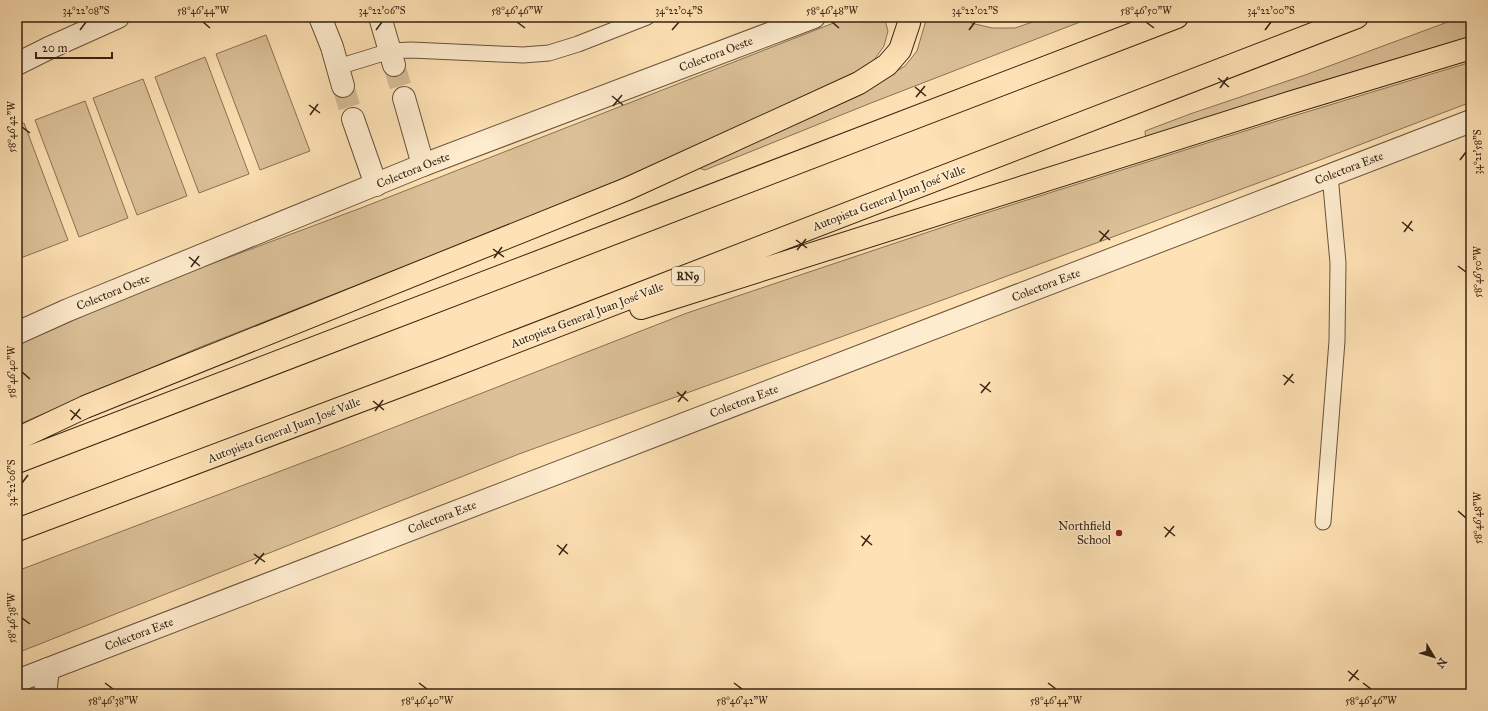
<svg xmlns="http://www.w3.org/2000/svg" width="1488" height="711" viewBox="0 0 1488 711" font-family="'IM FELL Great Primer',serif">
  <rect width="100%" height="100%" fill="#fee1b4"/>
  <filter id="stains"><feTurbulence type="fractalNoise" baseFrequency=".005" numOctaves="4"/><feColorMatrix values="0 0 0 0 .2 0 0 0 0 .09 0 0 0 0 .02 0 0 0 .5 -.17"/></filter>
  <radialGradient id="worn" r=".72"><stop offset=".6" stop-color="#630" stop-opacity="0"/><stop offset="1" stop-color="#630" stop-opacity=".3"/></radialGradient>
  <!-- green -->
  <path fill="#dcc198" stroke="#897254" d="M854 17H877L885 20 888 31 884 46 872 63 838 86 676 159 198 348 17 425V345L152 286 361 208 836 22Z
    M927 17H964L971 23 992 28H1015L1047 17H1093L871 103 705 170 695 167 885 78 905 66 917 51Z
    M1461 17H1471V40L1146 142 1145 131 1190 114 1305 75Z
    M266 35 310 151 260 170 216 54Z
    M205 57 249 174 199 193 155 77Z
    M1471 62V102L1320 160 948 298 519 454 17 653V571L336 450 687 313 967 219 1267 124Z
    M143 79 187 196 137 215 93 98Z
    M85 101 128 218 79 237 35 120Z
    M24 123 68 240 18 259 17 255V126Z"/>
  <g fill="none" stroke-linecap="round" stroke-linejoin="round">
    <!-- minor-tunnel -->
    <path stroke="#d6bb93" stroke-width="22" stroke-dasharray="22 11" stroke-linecap="butt" d="M394 65 404 98
      M343 86 353 119"/>
    <defs>
      <path id="service" d="M338 67 390 51 411 50 523 55 549 53 578 44 647 17
        M1323 522 1337 341 1338 263 1330 175"/>
      <path id="minor" d="M320 17 332 47 343 86
        M380 17 394 65
        M17 64 49 48 118 17
        M404 98 423 165
        M353 119 376 185
        M45 694 48 669"/>
      <path id="tertiary" d="M17 333 68 310 423 165 814 17
        M17 681 1471 121"/>
      <path id="motorway" d="M641 308 1289 103 1471 48
        M17 439 85 407 627 189 859 83 887 65 900 50 909 23 910 17
        M17 462 1177 17
        M17 530 445 369 1357 17"/>
    </defs>
    <!-- service casing -->
    <use href="#service" stroke="#68523a" stroke-width="17"/>
    <!-- minor casing -->
    <use href="#minor" stroke="#68523a" stroke-width="24"/>
    <!-- tertiary casing -->
    <use href="#tertiary" stroke="#68523a" stroke-width="24"/>
    <!-- motorway casing -->
    <use href="#motorway" stroke="#362311" stroke-width="24"/>
    <!-- service -->
    <use href="#service" stroke="#feecce" stroke-width="15"/>
    <!-- minor -->
    <use href="#minor" stroke="#feecce" stroke-width="22"/>
    <!-- tertiary -->
    <use href="#tertiary" stroke="#feecce" stroke-width="22"/>
    <!-- motorway -->
    <use href="#motorway" stroke="#fee1b4" stroke-width="22"/>
  </g>
  <!-- ticks -->
  <path fill="none" stroke="#362311" stroke-width="1.5" d="M203 22 210 28M517 22 525 28M832 22 839 28M1146 22 1154 28M80 30 86 22M376 30 382 22M672 30 679 22M969 30 975 22M1265 30 1271 22M1218 78 1229 87M915 87 926 96M1220 88 1228 77M612 96 623 105M916 97 925 86M309 105 320 113M613 106 622 95M310 115 318 104M22 127 30 133M1460 160 1466 152M1402 222 1413 231M1099 231 1110 240M1404 232 1412 221M796 240 807 248M1100 241 1109 230M493 249 504 257M797 250 806 239M189 257 200 266M494 258 502 247M1458 266 1466 272M191 267 199 256M22 372 30 379M1283 375 1294 383M980 384 991 392M1284 385 1293 374M677 392 688 401M981 393 990 382M373 401 384 410M678 402 686 391M70 410 81 419M375 411 383 400M71 420 80 409M22 483 28 475M1458 511 1466 518M1164 527 1175 536M861 536 872 545M1165 537 1174 526M557 545 568 554M862 546 870 535M254 554 265 562M559 555 567 544M255 564 264 553M22 618 30 624M1348 671 1359 680M1349 681 1358 670M105 683 113 689M419 683 427 689M734 683 742 689M1048 683 1056 689M1363 683 1371 689"/>
  <!-- markers -->
  <circle fill="#8f2418" stroke="#feecce" stroke-width="1.5" cx="1119" cy="533" r="4"/>
  <g text-anchor="middle" dominant-baseline="central" stroke-width="3.5" stroke-linejoin="round" paint-order="stroke">
    <!-- shield labels -->
    <rect fill="#feecce" stroke="#725f4a" stroke-width="1" x="672" y="267" width="32" height="18" rx="3"/>
    <g font-size="11" font-weight="bold" fill="#362311">
      <text x="688" y="276">RN9</text>
    </g>
    <!-- street labels -->
    <g font-size="12" fill="#362311" stroke="#feecce">
      <text transform="translate(716 54) rotate(-21)">Colectora Oeste</text>
      <text transform="translate(1349 168) rotate(-21)">Colectora Este</text>
      <text transform="translate(413 170) rotate(-22)">Colectora Oeste</text>
      <text transform="translate(889 198) rotate(-21)">Autopista General Juan José Valle</text>
      <text transform="translate(1046 285) rotate(-21)">Colectora Este</text>
      <text transform="translate(113 292) rotate(-22)">Colectora Oeste</text>
      <text transform="translate(587 315) rotate(-21)">Autopista General Juan José Valle</text>
      <text transform="translate(744 401) rotate(-21)">Colectora Este</text>
      <text transform="translate(284 430) rotate(-21)">Autopista General Juan José Valle</text>
      <text transform="translate(442 517) rotate(-21)">Colectora Este</text>
      <text transform="translate(139 634) rotate(-21)">Colectora Este</text>
    </g>
    <!-- poi labels -->
    <g font-size="12" fill="#362311" stroke="#feecce" text-anchor="end">
      <text x="1111" y="526">Northfield<tspan x="1111" dy="14">School</tspan></text>
    </g>
  </g>
  <!-- margin -->
  <rect width="1488" height="711" fill="none" stroke="#fee1b4" stroke-width="44"/>
  <!-- north arrow -->
  <g transform="translate(1434 657) rotate(128)" stroke="#feecce" stroke-width="3" paint-order="stroke">
  <path d="M0-3L7 15L0 10L-7 15Z" fill="#362311"/>
  <text y="-6" font-size="11" font-weight="bold" text-anchor="middle" fill="#362311">N</text>
  </g>
  <!-- scale -->
  <path d="M36 52v6h76v-6" fill="none" stroke="#362311" stroke-width="2"/>
  <text x="42" y="52" font-size="12" fill="#362311" stroke="#feecce" stroke-width="3" paint-order="stroke">20 m</text>
  <rect x="22" y="22" width="1444" height="667" fill="none" stroke="#362311" stroke-width="1.5"/>
  <g font-size="10" text-anchor="middle" fill="#362311">
    <text x="86" y="14">34°22'08"S</text>
    <text x="203" y="14">58°46'44"W</text>
    <text x="382" y="14">34°22'06"S</text>
    <text x="517" y="14">58°46'46"W</text>
    <text x="679" y="14">34°22'04"S</text>
    <text x="832" y="14">58°46'48"W</text>
    <text x="975" y="14">34°22'02"S</text>
    <text x="1146" y="14">58°46'50"W</text>
    <text x="1271" y="14">34°22'00"S</text>
    <text transform="translate(11 127) rotate(-90)" y="4">58°46'42"W</text>
    <text transform="translate(1477 152) rotate(-90)" y="4">34°21'58"S</text>
    <text transform="translate(1477 272) rotate(-90)" y="4">58°46'50"W</text>
    <text transform="translate(11 372) rotate(-90)" y="4">58°46'40"W</text>
    <text transform="translate(11 483) rotate(-90)" y="4">34°22'06"S</text>
    <text transform="translate(1477 518) rotate(-90)" y="4">58°46'48"W</text>
    <text transform="translate(11 618) rotate(-90)" y="4">58°46'38"W</text>
    <text x="113" y="704">58°46'38"W</text>
    <text x="427" y="704">58°46'40"W</text>
    <text x="742" y="704">58°46'42"W</text>
    <text x="1056" y="704">58°46'44"W</text>
    <text x="1371" y="704">58°46'46"W</text>
  </g>
  <rect width="100%" height="100%" filter="url(#stains)"/>
  <rect width="100%" height="100%" fill="url(#worn)"/>
</svg>
